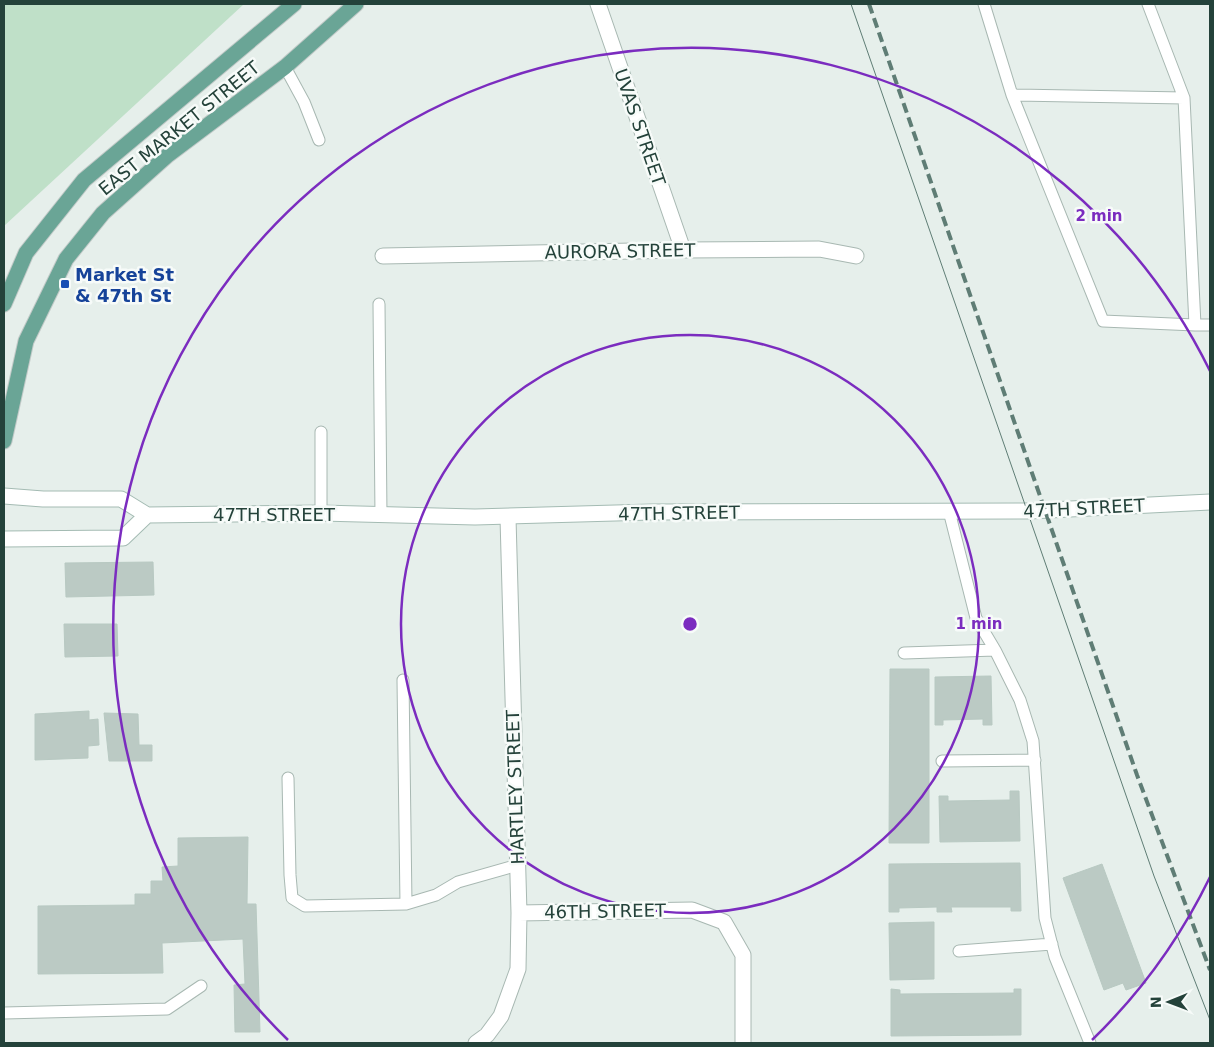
<svg xmlns="http://www.w3.org/2000/svg" width="1214" height="1047" viewBox="0 0 1214 1047" font-family="'DejaVu Sans',sans-serif">
  <rect width="100%" height="100%" fill="#e6efeb"/>
  <!-- green -->
  <path fill="#bfe0c8" d="M4 4H244L4 226Z"/>
  <!-- building -->
  <path fill="#bbcac4" stroke="#b8c9c2" d="M153 562 154 595 66 597 65 563Z
    M64 624H117L118 656 65 657Z
    M890 669H929V843H889Z
    M991 676 992 725H983V719L943 720V725H935V677Z
    M89 711V720L98 719 99 745 88 746V758L35 760V714Z
    M104 713 138 714 139 745H152V761H109Z
    M1010 791H1019L1020 841 940 842 939 796H948V801L1010 800Z
    M248 837 247 904H256L260 1032H235L234 985 245 984 243 939 162 943 163 973 38 974V906L135 905V894H151V881H163L162 867 178 866V838Z
    M1020 863 1021 911H1011V907H951L952 912H937V907L899 908V912H889V864Z
    M1102 864 1146 983 1126 990 1123 983 1104 990 1063 878Z
    M934 922V979L890 980 889 923Z
    M891 989 900 990V994L1014 993V989H1021V1035L891 1036Z"/>
  <g fill="none" stroke-linecap="round" stroke-linejoin="round">
    <defs>
      <path id="service" d="M984 4 1012 95 1103 321 1195 325 1184 98 1148 4
        M285 67 304 102 319 140
        M1012 95 1184 98
        M379 304 381 516
        M1195 325H1210
        M321 432V513
        M949 511 976 618 995 650 1020 700 1033 741 1045 918 1055 957 1090 1043
        M904 653 995 650
        M403 680 406 904
        M942 761 1035 760
        M288 778 290 875 292 898 305 906 406 904 436 895 458 882 518 865
        M959 951 1052 944
        M4 1013 167 1009 201 986"/>
      <path id="minor" d="M598 4 683 250
        M383 256 683 250 819 249 856 256
        M519 913 692 910 724 922 743 955V1043
        M476 1043 487 1035 501 1016 518 969 519 913 508 518"/>
      <path id="secondary" d="M4 496 43 499H121L147 515 321 513 475 517 651 512 1030 511 1210 502
        M4 539 123 538 147 515"/>
      <path id="primary" d="M4 304 26 253 84 180 294 4
        M4 441 26 341 66 259 103 213 168 155 285 67 356 4"/>
    </defs>
    <!-- service casing -->
    <use href="#service" stroke="#a8b8b2" stroke-width="13"/>
    <!-- minor casing -->
    <use href="#minor" stroke="#a8b8b2" stroke-width="17"/>
    <!-- secondary casing -->
    <use href="#secondary" stroke="#a4bbb3" stroke-width="17"/>
    <!-- primary casing -->
    <use href="#primary" stroke="#c2cac8" stroke-width="17"/>
    <!-- service -->
    <use href="#service" stroke="#fff" stroke-width="11"/>
    <!-- minor -->
    <use href="#minor" stroke="#fff" stroke-width="15"/>
    <!-- secondary -->
    <use href="#secondary" stroke="#fff" stroke-width="15"/>
    <!-- primary -->
    <use href="#primary" stroke="#6aa596" stroke-width="15"/>
    <!-- tram -->
    <path stroke="#5f7d75" stroke-width="1" d="M851 4 1121 781 1154 876 1210 1020"/>
    <!-- rail -->
    <path stroke="#5f7d75" stroke-width="4" stroke-dasharray="10 5" stroke-linecap="butt" d="M869 4 1137 775 1210 970"/>
  </g>
  <!-- distance rings -->
  <g fill="none" stroke="#7b2cbf" stroke-width="2.5">
    <circle cx="690" cy="624" r="289"/>
    <path d="M1210 877A578 578 0 0 1 1092 1040M288 1040A578 578 0 1 1 1210 371"/>
  </g>
  <!-- markers -->
  <rect fill="#1a4fb4" stroke="#f7fbf9" stroke-width="2" x="60" y="279" width="10" height="10" rx="2.5"/>
  <g text-anchor="middle" dominant-baseline="central" stroke-width="5" stroke-linejoin="round" paint-order="stroke">
    <!-- street labels -->
    <g font-size="18" fill="#24423a" stroke="#f7fbf9">
      <text transform="translate(640 127) rotate(71)">UVAS STREET</text>
      <text transform="translate(179 128) rotate(-39)">EAST MARKET STREET</text>
      <text transform="translate(620 251) rotate(-1)">AURORA STREET</text>
      <text transform="translate(1084 508) rotate(-3)">47TH STREET</text>
      <text transform="translate(679 513) rotate(-1)">47TH STREET</text>
      <text x="274" y="514">47TH STREET</text>
      <text transform="translate(515 787) rotate(-92)">HARTLEY STREET</text>
      <text transform="translate(605 911) rotate(-1)">46TH STREET</text>
    </g>
    <!-- transit labels -->
    <g font-size="18" font-weight="bold" fill="#164399" stroke="#f7fbf9" text-anchor="start">
      <text x="75" y="274">Market St<tspan x="75" dy="21">&amp; 47th St</tspan></text>
    </g>
  </g>
  <circle cx="690" cy="624" r="8" fill="#7b2cbf" stroke="#f7fbf9" stroke-width="2.5"/>
  <g font-size="15" text-anchor="middle" font-weight="bold" fill="#7b2cbf" stroke="#f7fbf9" stroke-width="5" stroke-linejoin="round" paint-order="stroke">
    <text x="1099" y="221">2 min</text>
    <text x="979" y="629">1 min</text>
  </g>
  <!-- border -->
  <rect width="1214" height="1047" fill="none" stroke="#24423a" stroke-width="10"/>
  <!-- north arrow -->
  <g transform="translate(1169 1002) rotate(269)" stroke="#f7fbf9" stroke-width="4" paint-order="stroke">
  <path d="M0-4L9 19L0 12L-9 19Z" fill="#24423a"/>
  <text y="-8" font-size="14" font-weight="bold" text-anchor="middle" fill="#24423a">N</text>
  </g>
</svg>
